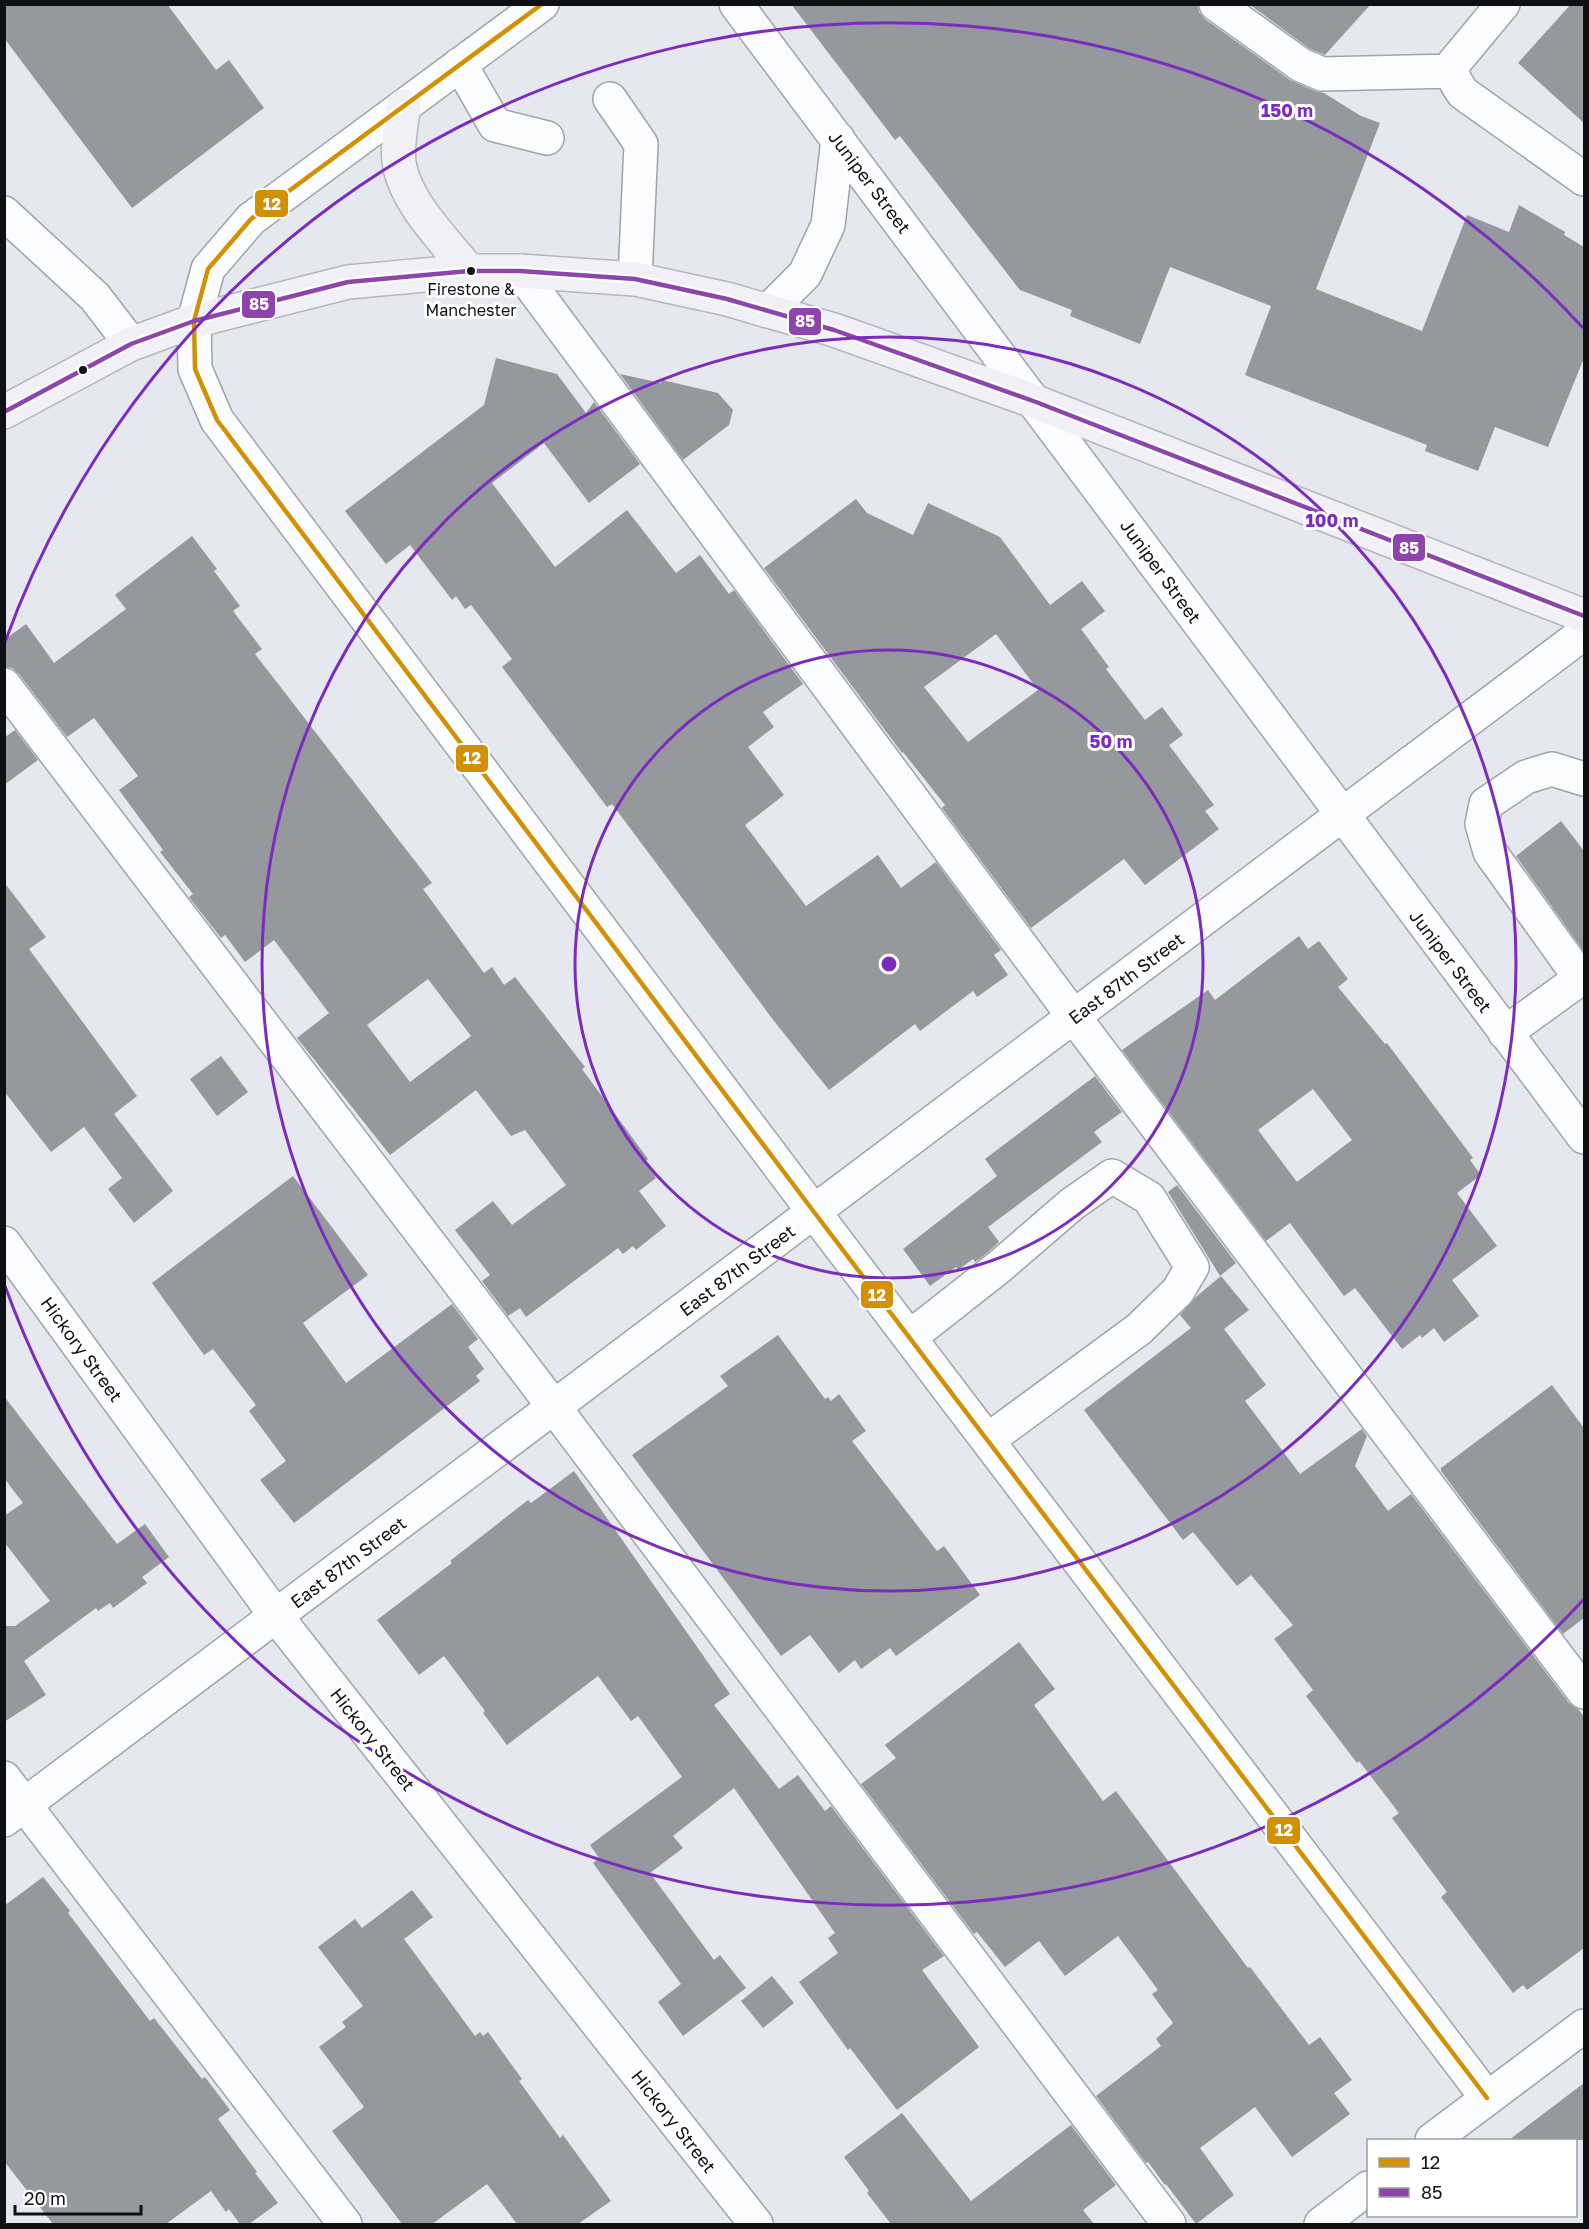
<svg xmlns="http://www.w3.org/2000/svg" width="1589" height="2229" viewBox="0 0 1589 2229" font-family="'Golos Text',sans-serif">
  <rect width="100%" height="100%" fill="#e6e8ef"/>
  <!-- building -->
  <path fill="#95989c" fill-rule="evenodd" d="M4 4H167L216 70 229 60 264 108 132 208 4 38Z
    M791 4H1198L1199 12 1205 19 1290 80 1315 91 1324 93 1361 116 1380 123 1316 289 1422 331 1467 215 1509 232 1519 205 1565 232 1564 235 1584 247V358L1548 447 1495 427 1478 471 1425 451 1427 445 1245 375 1271 306 1170 267 1140 344 1070 316 1072 310 1020 290 900 136 895 140Z
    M1249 4H1371L1325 55 1310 49Z
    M1571 4H1584V123L1518 63Z
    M496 358 557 374 586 413 594 402 640 464 589 503 544 443 492 483 555 567 627 510 676 573 700 555 729 594 734 590 803 684 763 712 774 727 748 747 784 795 745 825 806 906 878 855 901 888 936 862 1001 950 994 955 1008 975 977 997 973 991 920 1031 915 1024 829 1090 774 1021 612 804 607 807 502 667 512 659 471 605 465 609 456 596 452 600 410 545 386 564 345 511 484 405Z
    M620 374 661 383 662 380 718 393 733 410 729 425 683 460Z
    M856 499 867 513 913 535 928 503 1000 537 1050 605 1082 581 1105 611 1081 629 1109 667 1106 669 1145 720 1162 707 1183 735 1169 745 1214 805 1205 811 1219 829 1145 885 1124 859 1031 928 942 808 945 805 903 752 902 753 764 568ZM996 634 1038 690 968 742 924 687Z
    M192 536 217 569 214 571 240 606 233 611 262 649 255 654 432 883 423 889 484 973 492 967 504 985 515 977 585 1067 582 1069 648 1159 645 1162 656 1178 639 1191 666 1226 636 1250 633 1246 623 1254 618 1248 526 1317 520 1308 508 1316 482 1281 490 1275 455 1230 493 1201 512 1225 566 1185 525 1130 511 1136 476 1090 390 1155 297 1038 329 1013 274 940 245 962 225 935 221 938 189 897 193 894 160 852 163 850 119 790 138 776 94 718 67 737 19 674 12 668 4 667V640L26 624 54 663 126 609 115 595ZM428 979 471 1036 410 1082 367 1025Z
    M15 730 38 760 4 785V738Z
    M1561 821 1584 851V952L1516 856Z
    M4 882 46 937 29 949 137 1096 114 1114 173 1191 134 1223 108 1189 122 1178 84 1127 51 1152 4 1091Z
    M1299 936 1308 949 1319 941 1348 979 1338 987 1385 1044 1387 1043 1473 1158 1470 1160 1481 1175 1457 1193 1497 1246 1452 1280 1479 1316 1444 1342 1434 1328 1422 1338 1420 1335 1402 1349 1355 1288 1344 1296 1290 1223 1266 1241 1122 1050 1208 990 1215 1000ZM1313 1089 1352 1140 1297 1182 1258 1130Z
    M221 1056 248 1092 217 1116 190 1079Z
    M1095 1076 1122 1112 1094 1132 1102 1142 988 1227 999 1242 987 1253 975 1262 973 1259 958 1270 956 1267 930 1286 903 1249 997 1176 985 1159Z
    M293 1176 368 1275 303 1323 346 1383 452 1304 478 1339 468 1347 484 1369 476 1376 480 1381 294 1523 260 1480 286 1461 249 1411 256 1405 213 1349 204 1355 152 1283Z
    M1177 1185 1236 1263 1220 1276 1168 1192Z
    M1221 1276 1249 1310 1224 1329 1266 1385 1245 1401 1300 1474 1362 1429 1367 1436 1355 1466 1388 1511 1411 1494 1569 1703 1579 1710 1584 1717V1948L1527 1990 1523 1985 1513 1993 1441 1897 1447 1892 1392 1818 1399 1813 1359 1761 1357 1763 1306 1696 1313 1690 1274 1639 1293 1625 1251 1575 1237 1586 1193 1532 1183 1540 1084 1410 1191 1328 1180 1315 1197 1296Z
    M778 1335 825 1399 828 1397 831 1401 839 1394 866 1431 852 1441 937 1551 944 1546 980 1595 896 1656 890 1648 861 1669 855 1660 839 1673 810 1635 781 1656 632 1455 728 1386 720 1376Z
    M1552 1385 1584 1428V1618L1563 1634 1441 1471V1468Z
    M4 1396 117 1544 145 1524 169 1557 142 1577 147 1583 113 1608 110 1603 98 1611 96 1608 24 1661 46 1695 4 1722V1626H15L50 1601 4 1542V1516L23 1503 4 1478Z
    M574 1471 730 1694 714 1705 779 1789 798 1775 825 1811 831 1806 944 1956 922 1970 979 2047 897 2110 850 2048 848 2050 799 1982 838 1953 828 1938 835 1933 734 1788 673 1836 683 1848 650 1873 714 1960 720 1955 746 1988 683 2036 658 2002 681 1984 593 1863 599 1858 590 1845 682 1777 638 1716 631 1721 598 1676 507 1745 483 1713 485 1711 444 1656 419 1675 377 1620 452 1563 450 1561 528 1500 531 1503Z
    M1019 1642 1055 1689 1034 1705 1103 1801 1116 1791 1248 1968 1250 1967 1309 2045 1320 2037 1352 2080 1334 2093 1350 2114 1292 2157 1255 2107 1200 2148 1234 2195 1196 2224 1166 2184 1165 2185 1148 2162 1146 2163 1096 2096 1161 2046 1156 2039 1173 2023 1152 1994 1158 1990 1118 1936 1065 1976 1039 1941 1005 1967 977 1932 974 1934 861 1784 896 1758 885 1745Z
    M43 1877 70 1911 68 1913 150 2021 154 2018 202 2079 205 2077 230 2110 218 2119 257 2172 255 2173 278 2203 249 2224H240L229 2209 226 2212 211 2191 166 2224H53L4 2161V1906Z
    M412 1890 433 1917 404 1939 475 2036 480 2032 483 2036 488 2032 522 2079 519 2081 560 2138 563 2135 611 2201 578 2224H517L487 2184 432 2224H402L332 2131 364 2107 319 2047 346 2027 342 2022 363 2006 318 1947 355 1919 362 1928Z
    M772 1976 794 2003 763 2028 741 2001Z
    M1584 2083V2140H1509Z
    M902 2113 971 2201 1071 2125 1116 2185 1083 2210 1094 2224H891L867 2193 869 2191 844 2157Z"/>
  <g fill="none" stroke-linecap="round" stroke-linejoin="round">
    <defs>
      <path id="minor" d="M542 4 251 219 208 269 194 321 195 369 217 420 814 1212 1487 2098
        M736 4C1020 381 1300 761 1584 1137
        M1216 4 1301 65 1322 74 1452 71
        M1503 4 1454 63C1450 75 1456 83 1463 93L1584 179
        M460 64 495 125 547 138
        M610 99 641 144 635 279
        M4 213 95 297 131 344
        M520 271 1074 1017 1584 1692
        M768 311 805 274 828 225 838 139
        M4 685 554 1407 1169 2224
        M1581 979 1490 852 1482 824 1486 804 1526 777 1552 769 1584 779
        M1505 1033 1584 976
        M4 1243 276 1616 756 2224
        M910 1337 999 1267 1072 1204 1112 1176 1149 1198 1192 1267 1178 1291 1139 1329 988 1440
        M4 1778 345 2224
        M4 1820 1584 633
        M1432 2140 1584 2026
        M1321 2224 1368 2188"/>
      <path id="major" d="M404 106C401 124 397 143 399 162 404 201 445 241 469 271
        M4 412 131 344 194 321 348 282 469 271H520L635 279 727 299 834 330 1036 402 1584 616"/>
    </defs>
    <!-- minor casing -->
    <use href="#minor" stroke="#a1a3a8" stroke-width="36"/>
    <!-- major casing -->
    <use href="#major" stroke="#b6b4c0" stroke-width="36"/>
    <!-- minor -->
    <use href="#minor" stroke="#fbfcfd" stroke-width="33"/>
    <!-- major -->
    <use href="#major" stroke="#f2f0f7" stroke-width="33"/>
    <defs>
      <path id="bus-1" d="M542 4 251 219 208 269 194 321 195 369 217 420 814 1212 1487 2098"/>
      <path id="bus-2" d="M4 412 131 344 194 321 348 282 469 271H520L635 279 727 299 834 330 1036 402 1584 616"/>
    </defs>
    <!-- bus-1 casing -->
    <use href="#bus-1" stroke="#fff" stroke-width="9"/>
    <!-- bus-2 casing -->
    <use href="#bus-2" stroke="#fff" stroke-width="9"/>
    <!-- bus-1 -->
    <use href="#bus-1" stroke="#d49003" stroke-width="4.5"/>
    <!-- bus-2 -->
    <use href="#bus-2" stroke="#8e44ad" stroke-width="4.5"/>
  </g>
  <!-- distance rings -->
  <g fill="none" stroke="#7b2cbf" stroke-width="3">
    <circle cx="889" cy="964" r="314"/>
    <circle cx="889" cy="964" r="627"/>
    <path d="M1583 1600A941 941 0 0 1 5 1286M5 642A941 941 0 0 1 1583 328"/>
  </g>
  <!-- markers -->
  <g fill="#0f1015" stroke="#fff" stroke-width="2">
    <circle cx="471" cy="271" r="5"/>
    <circle cx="83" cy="370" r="5"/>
  </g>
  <g text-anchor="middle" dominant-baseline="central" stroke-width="6" stroke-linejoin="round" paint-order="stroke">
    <!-- bus labels -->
    <g font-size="16" fill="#0f1015" stroke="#fff">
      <text x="471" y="289">Firestone &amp;<tspan x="471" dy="21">Manchester</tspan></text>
    </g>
    <!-- street labels -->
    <g font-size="18" fill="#0f1015" stroke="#fff">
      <text transform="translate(870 182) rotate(53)">Juniper Street</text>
      <text transform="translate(1161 571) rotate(54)">Juniper Street</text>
      <text transform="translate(1451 961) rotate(53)">Juniper Street</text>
      <text transform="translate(1126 978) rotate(-37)">East 87th Street</text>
      <text transform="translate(737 1270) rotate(-37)">East 87th Street</text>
      <text transform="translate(82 1349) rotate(54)">Hickory Street</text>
      <text transform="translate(348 1562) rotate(-37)">East 87th Street</text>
      <text transform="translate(373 1739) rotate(52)">Hickory Street</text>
      <text transform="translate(674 2121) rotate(52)">Hickory Street</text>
    </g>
  </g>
  <circle cx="889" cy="964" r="9" fill="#7b2cbf" stroke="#fff" stroke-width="3"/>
  <g font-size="18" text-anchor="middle" font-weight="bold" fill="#7b2cbf" stroke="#fff" stroke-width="6" stroke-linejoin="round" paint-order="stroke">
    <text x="1287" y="117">150 m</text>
    <text x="1332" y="527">100 m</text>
    <text x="1111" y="748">50 m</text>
  </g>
  <g stroke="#fff" stroke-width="2">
    <rect x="254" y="189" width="35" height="29" rx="6" fill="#d49003"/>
    <rect x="241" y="290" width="35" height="29" rx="6" fill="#8e44ad"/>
    <rect x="788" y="307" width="34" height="29" rx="6" fill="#8e44ad"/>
    <rect x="1392" y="533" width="34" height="29" rx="6" fill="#8e44ad"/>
    <rect x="455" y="744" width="34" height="29" rx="6" fill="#d49003"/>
    <rect x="860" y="1280" width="34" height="29" rx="6" fill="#d49003"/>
    <rect x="1266" y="1816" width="35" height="29" rx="6" fill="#d49003"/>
  </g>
  <g font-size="16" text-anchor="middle" font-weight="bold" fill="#fff">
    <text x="272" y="210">12</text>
    <text x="259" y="310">85</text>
    <text x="805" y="327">85</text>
    <text x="1409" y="554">85</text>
    <text x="472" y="764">12</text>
    <text x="877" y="1301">12</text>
    <text x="1284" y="1836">12</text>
  </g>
  <!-- border -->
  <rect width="1589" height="2229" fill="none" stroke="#0f1015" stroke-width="12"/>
  <!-- legend -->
  <rect x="1367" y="2139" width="210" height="78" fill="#ffffff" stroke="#9f9fa1" stroke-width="1.5"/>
  <rect x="1379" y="2158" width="30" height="9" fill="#d49003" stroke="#9f9fa1" stroke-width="1.5"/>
  <text x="1421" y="2169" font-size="18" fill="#0f1015">12</text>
  <rect x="1379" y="2188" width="30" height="9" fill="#8e44ad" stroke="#9f9fa1" stroke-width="1.5"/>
  <text x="1421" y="2199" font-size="18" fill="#0f1015">85</text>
  <!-- scale -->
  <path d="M15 2205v9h126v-9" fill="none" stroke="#0f1015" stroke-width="3"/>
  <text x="24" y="2205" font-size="18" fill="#0f1015" stroke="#ffffff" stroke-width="4.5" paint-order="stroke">20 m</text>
</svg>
